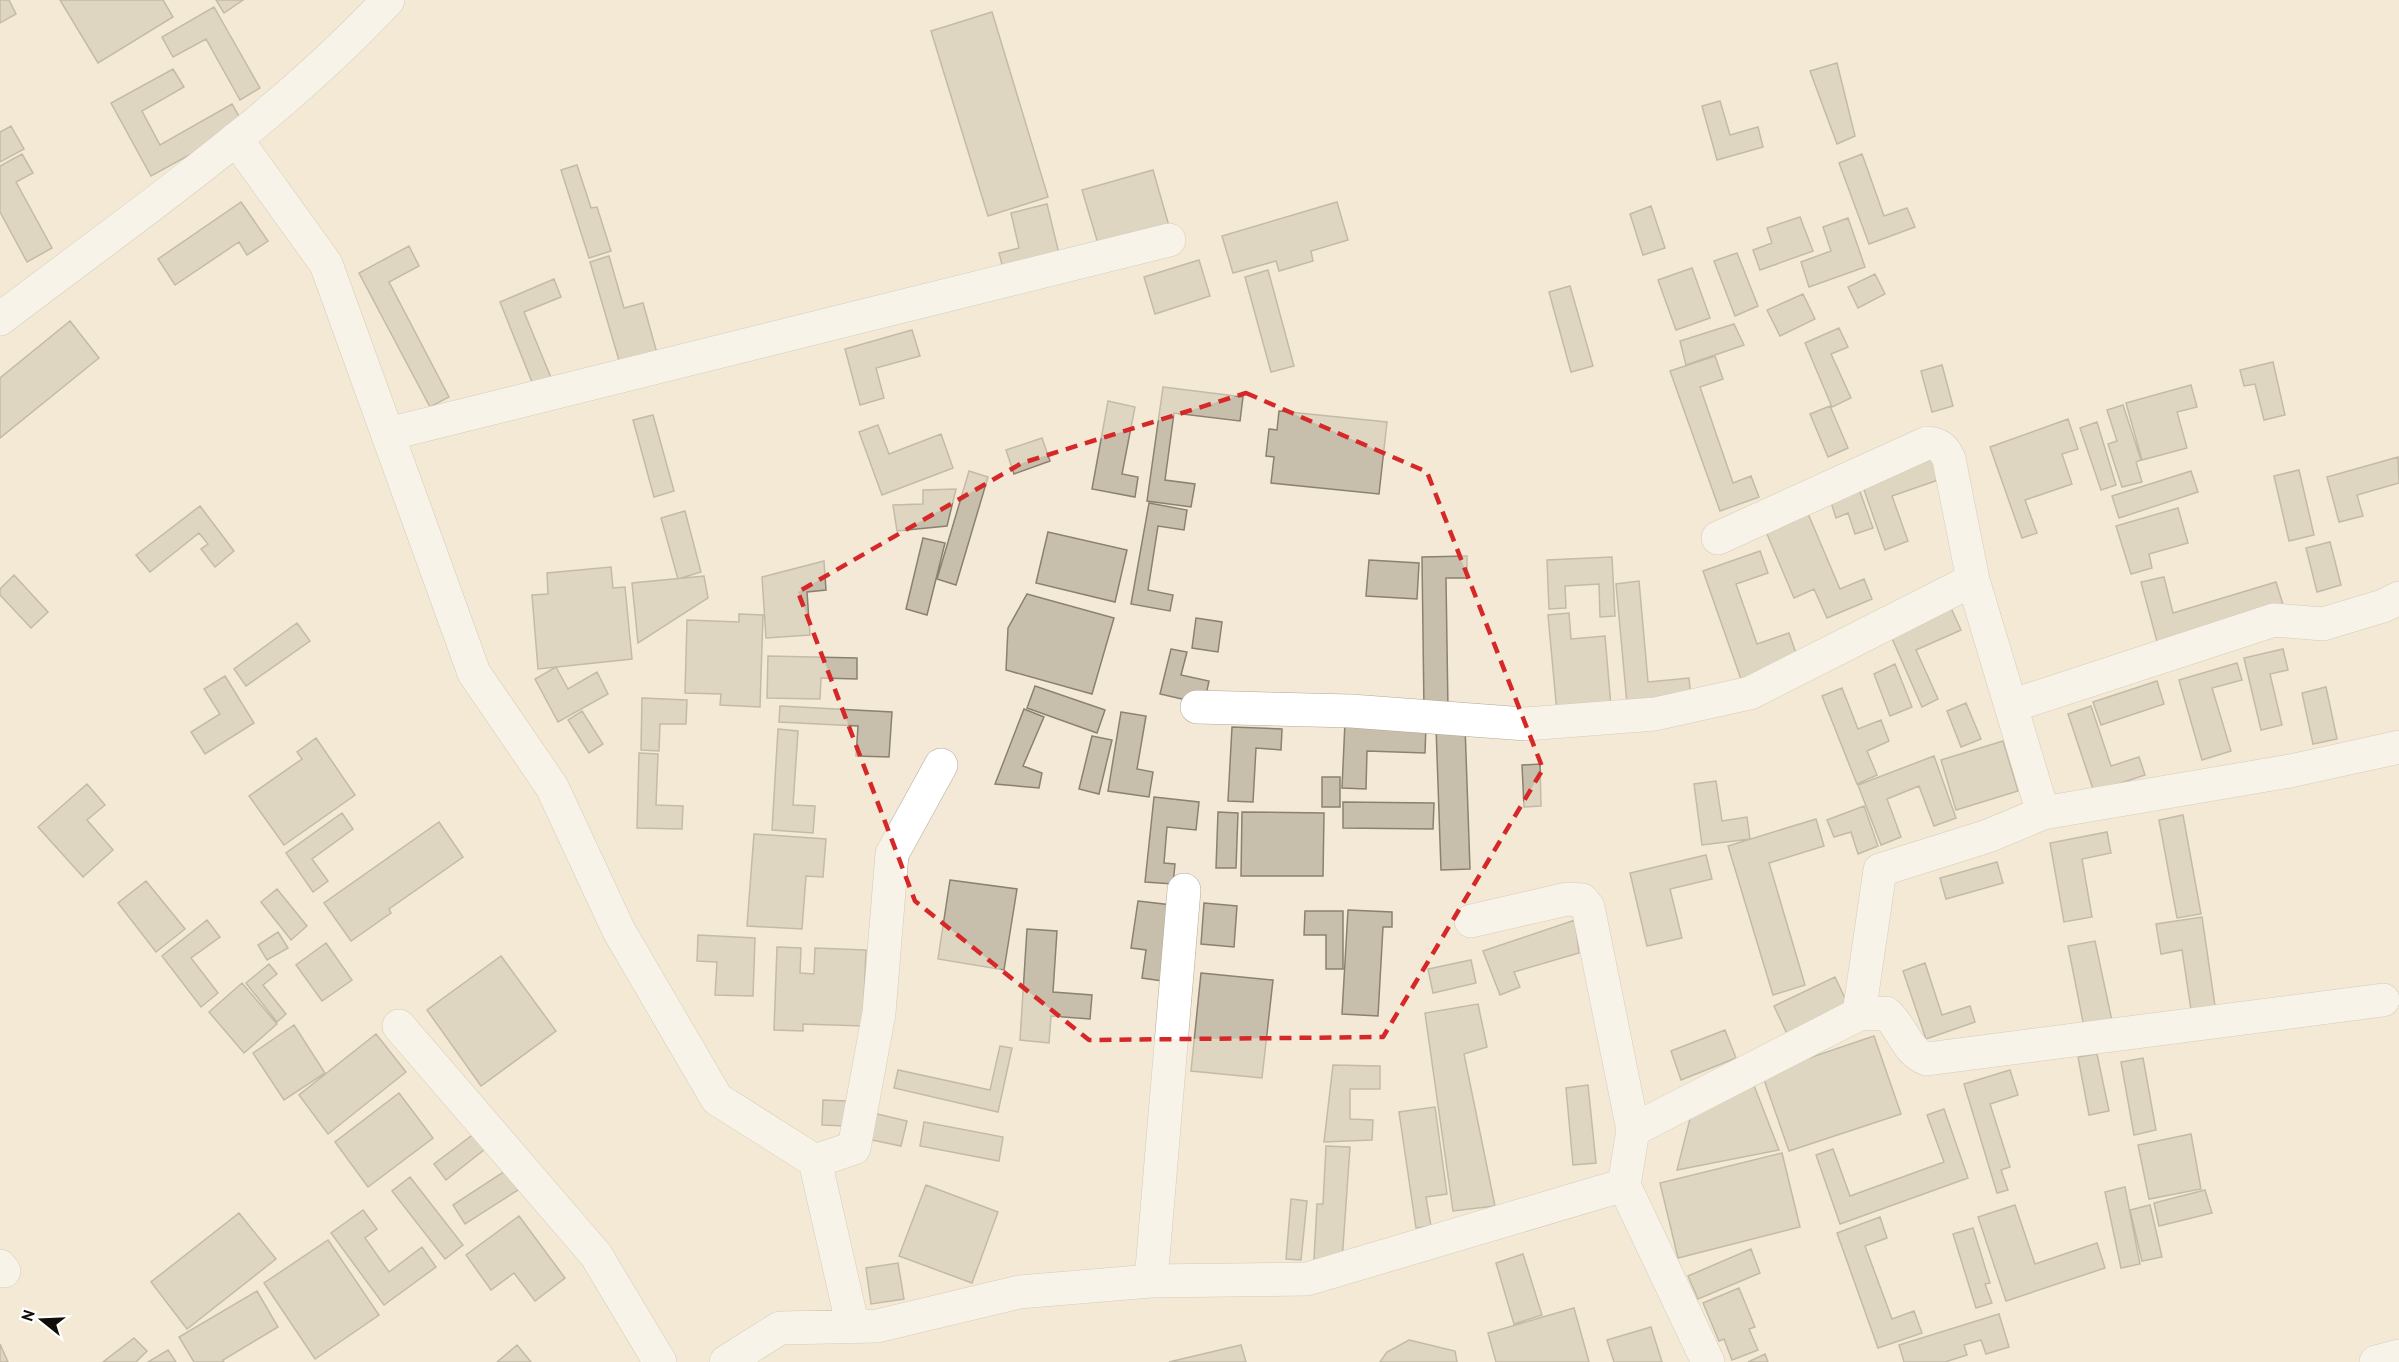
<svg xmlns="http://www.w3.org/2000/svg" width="2399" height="1362" viewBox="0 0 2399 1362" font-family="'PT Sans',sans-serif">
  <rect width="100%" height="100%" fill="#f3e9d6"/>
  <!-- building -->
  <path fill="#c8beac" stroke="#8b8170" stroke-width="1.5" d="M0 0H9L16 14 0 23Z
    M60 0H163L173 17 98 63Z
    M216 0H243L224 13Z
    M214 7 260 88 240 100 206 39 173 57 162 37Z
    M992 12 1048 197 988 216 931 31Z
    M1837 63 1855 136 1837 144 1810 71Z
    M173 69 184 87 142 111 160 145 232 104 244 125 151 176 111 103Z
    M1720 101 1730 135 1758 127 1763 147 1717 160 1702 106Z
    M11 126 24 149 0 162V132Z
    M22 154 33 173 16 182 52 248 27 262 0 212V166Z
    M1862 154 1884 216 1907 208 1915 227 1869 244 1839 163Z
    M577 165 591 208 597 207 611 251 589 258 561 170Z
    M1153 170 1169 226 1099 247 1082 190Z
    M241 202 268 241 247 255 239 242 175 285 158 259Z
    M1337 202 1348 240 1311 251 1313 261 1279 271 1276 261 1233 273 1222 236Z
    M1047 204 1060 258 1004 272 999 253 1019 248 1011 213Z
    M1651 206 1665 248 1643 255 1630 214Z
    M1800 217 1813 251 1760 270 1753 250 1772 243 1767 228Z
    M1848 218 1865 267 1809 287 1801 262 1831 251 1823 227Z
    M409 246 419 266 389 282 449 397 430 407 359 273Z
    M1737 253 1758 306 1735 316 1714 261Z
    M609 256 624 308 643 303 660 364 623 374 590 262Z
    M1199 260 1210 296 1155 314 1144 277Z
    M1692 268 1710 318 1676 330 1658 280Z
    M1268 270 1294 366 1271 372 1245 277Z
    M1875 274 1885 294 1858 308 1848 287Z
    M554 279 561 297 524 312 552 380 534 387 500 302Z
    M1570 286 1593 366 1571 372 1549 292Z
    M1803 294 1815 319 1780 336 1767 310Z
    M70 321 99 358 0 438V378Z
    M1734 324 1744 345 1686 365 1680 341Z
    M1839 328 1848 347 1831 354 1851 398 1832 407 1805 343Z
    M912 330 920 356 876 368 884 398 860 405 845 349Z
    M1715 356 1723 379 1700 387 1733 483 1751 476 1759 497 1720 511 1670 371Z
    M2273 362 2285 415 2264 420 2255 384 2244 386 2240 370Z
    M1942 365 1953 406 1932 412 1921 371Z
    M2191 385 2197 407 2177 412 2187 448 2142 460 2126 403Z
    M1163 387 1243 397 1240 421 1174 413 1165 480 1195 484 1191 507 1147 501Z
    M1108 401 1135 407 1122 474 1138 477 1135 497 1092 489Z
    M2123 405 2141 460 2136 462 2142 482 2122 487 2108 444 2117 441 2107 410Z
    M1830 406 1848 448 1828 457 1810 414Z
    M1279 411 1387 422 1379 494 1271 483 1274 457 1266 456 1269 429 1277 430Z
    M653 415 674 491 654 497 633 420Z
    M2068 419 2078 449 2062 454 2072 484 2025 500 2037 533 2022 538 1990 447Z
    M2097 422 2116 485 2101 490 2080 428Z
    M878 425 889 454 941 434 953 468 882 495 859 432Z
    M1042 438 1050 461 1014 474 1006 450Z
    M1937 457 1944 478 1892 496 1908 541 1885 550 1862 484Z
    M2398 457 2399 483 2357 495 2363 516 2339 522 2327 477Z
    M2299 470 2314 535 2289 541 2274 476Z
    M969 471 988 477 956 585 937 579Z
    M2191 471 2198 492 2119 518 2112 496Z
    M956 489 947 526 897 531 893 505 923 504V490Z
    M1859 489 1873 528 1855 534 1848 513 1836 518 1830 499Z
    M1149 503 1187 510 1184 530 1158 526 1148 590 1173 595 1170 611 1131 604Z
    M200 506 234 551 215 567 201 549 208 544 199 533 150 572 136 555Z
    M2178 508 2188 543 2149 554 2152 568 2131 574 2116 526Z
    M1806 509 1840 589 1864 579 1872 599 1827 618 1814 589 1794 598 1764 527Z
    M685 511 701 572 678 579 661 518Z
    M1048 532 1127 550 1115 602 1036 583Z
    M923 538 945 543 927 615 906 609Z
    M2330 542 2341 585 2317 592 2306 548Z
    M1760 551 1768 573 1736 584 1757 644 1789 633 1799 662 1742 682 1703 571Z
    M1467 556V578H1446L1448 710 1424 711 1422 557Z
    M1612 557 1615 616 1600 617 1599 584 1565 586 1566 608 1549 609 1547 560Z
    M1369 560 1419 563 1417 599 1366 596Z
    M824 561 826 590 807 592 810 635 766 638 762 577Z
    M611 567 613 588 625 587 632 659 538 669 532 595 548 594 547 573Z
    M14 575 48 612 31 628 0 595V589Z
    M704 576 708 598 638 643 632 583Z
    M2164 577 2173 613 2276 582 2285 611 2159 649 2141 582Z
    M1639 581 1648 682 1689 678 1691 698 1627 704 1616 584Z
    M1027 594 1114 618 1092 694 1006 670 1008 628Z
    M1951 608 1961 630 1916 650 1938 699 1922 707 1891 636Z
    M1569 613 1571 639 1605 636 1611 707 1557 713 1548 615Z
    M739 614 763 615 760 707 720 705 721 694 685 693 687 620 739 622Z
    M1196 618 1222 622 1218 652 1192 648Z
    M297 623 310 641 246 686 234 669Z
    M1171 649 1187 652 1181 675 1209 681 1204 704 1160 694Z
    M2283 649 2288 670 2270 674 2282 725 2261 730 2244 658Z
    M768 656 857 658V679L821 678 820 699 767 698Z
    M2237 663 2242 680 2212 688 2231 751 2202 760 2179 680Z
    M1895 664 1912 707 1890 716 1874 674Z
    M556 667 568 689 597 672 608 694 558 722 535 679Z
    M225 676 254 723 205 754 191 732 220 714 204 689Z
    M2157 681 2164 704 2101 725 2093 702Z
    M1035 686 1105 710 1097 733 1027 708Z
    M2326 687 2337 739 2313 744 2302 693Z
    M1842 688 1858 729 1881 720 1889 741 1867 751 1877 775 1857 784 1822 696Z
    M642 698 687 700 686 724H660L659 751 641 750Z
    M1966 703 1981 739 1961 747 1947 711Z
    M780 706 892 712 889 757 856 756 858 726 779 722Z
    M2091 706 2111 766 2139 757 2145 775 2094 792 2068 714Z
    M1024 709 1044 717 1023 766 1042 773 1039 788 995 784Z
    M582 711 603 744 589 753 568 720Z
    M1121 712 1146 716 1137 769 1153 772 1149 797 1108 791Z
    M1345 722 1426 724 1425 753 1367 751 1366 789 1342 788Z
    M1465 726 1470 869 1441 870 1436 727Z
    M1232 727 1282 729 1281 750 1256 748 1253 802 1228 801Z
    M778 729 798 731 793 805 815 806 813 833 772 830Z
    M1092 736 1112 740 1099 794 1079 789Z
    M316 738 355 795 284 845 249 796 302 759 297 752Z
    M2003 741 2018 791 1956 810 1941 760Z
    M639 753 658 754 656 805 683 806 682 829 637 828Z
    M1934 756 1956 818 1934 826 1919 786 1887 799 1901 837 1881 845 1858 785Z
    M1540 764 1541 806 1524 807 1522 765Z
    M1322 777H1340V807H1322Z
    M1716 781 1722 821 1747 817 1750 839 1702 845 1694 784Z
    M87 784 105 805 87 820 113 850 83 877 38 827Z
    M1154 797 1199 802 1196 830 1167 827 1164 863 1175 864 1173 884 1145 882Z
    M1343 802 1434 803 1433 829 1343 828Z
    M1864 806 1878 846 1858 854 1851 832 1834 837 1827 820Z
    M1218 812 1238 813 1236 868H1216Z
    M1242 812 1324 813 1323 876H1241Z
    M342 813 353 829 312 859 328 881 313 892 286 853Z
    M2183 815 2201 914 2177 918 2159 820Z
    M1816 819 1824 846 1769 863 1805 985 1773 995 1728 846Z
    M439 822 463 857 389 909 391 913 351 941 324 903Z
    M2107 832 2111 853 2082 859 2092 917 2064 922 2050 843Z
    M754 834 826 839 823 877 806 876 802 929 747 926Z
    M1706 855 1712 879 1670 889 1682 938 1647 946 1630 873Z
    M1997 862 2003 883 1946 899 1940 878Z
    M950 880 1017 889 1004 970 938 959Z
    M146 881 185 929 156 952 118 903Z
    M277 889 307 926 291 940 261 902Z
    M1138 901 1172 905 1162 981 1142 978 1146 950 1131 948Z
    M1204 903 1237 906 1234 947 1201 944Z
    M1348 910 1392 912V927H1383L1378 1016 1342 1014Z
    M1305 911H1343V969H1326V935H1304Z
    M2202 917 2215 1006 2191 1010 2182 950 2161 954 2156 924Z
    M207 920 220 937 191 958 218 993 201 1007 162 956Z
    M1575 920 1579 953 1514 972 1520 987 1500 995 1483 951Z
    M1027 929 1057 931 1053 992 1092 995 1090 1019 1051 1016 1049 1043 1020 1040Z
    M278 932 288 948 267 960 258 945Z
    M698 935 755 938 753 996 715 995 717 962 697 961Z
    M2095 941 2112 1021 2084 1027 2068 946Z
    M326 943 352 980 322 1001 296 965Z
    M777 947 801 948 800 973 814 974 815 948 866 950 863 1026 803 1024V1031L774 1030Z
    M501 956 556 1031 481 1086 427 1010Z
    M1471 960 1476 983 1433 993 1428 969Z
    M1925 963 1942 1015 1970 1006 1975 1022 1926 1039 1903 971Z
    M269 964 277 974 263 985 286 1014 277 1022 246 983Z
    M1201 973 1273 980 1262 1078 1191 1071Z
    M1835 977 1850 1009 1789 1038 1774 1006Z
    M242 983 277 1024 244 1053 209 1012Z
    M1478 1004 1487 1047 1464 1054 1495 1206 1453 1211 1425 1013Z
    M294 1025 325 1073 284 1100 253 1053Z
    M1725 1030 1736 1058 1681 1080 1671 1051Z
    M376 1034 406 1072 328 1134 299 1095Z
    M1874 1036 1901 1114 1789 1151 1762 1074Z
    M1000 1046 1012 1048 998 1112 894 1088 898 1070 990 1090Z
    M2097 1054 2109 1111 2089 1115 2078 1057Z
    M2143 1058 2156 1130 2134 1135 2121 1062Z
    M1333 1065 1380 1066V1089H1350V1119L1373 1120 1372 1140 1324 1142Z
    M2010 1070 2018 1095 1990 1104 2010 1167 2001 1170 2008 1190 1997 1193 1964 1084Z
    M1753 1083 1779 1150 1677 1170 1692 1111Z
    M1588 1085 1596 1163 1573 1165 1566 1088Z
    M399 1093 433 1138 368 1187 335 1142Z
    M823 1100 846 1101 845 1126 822 1125Z
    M1435 1107 1447 1194 1426 1197 1431 1226 1416 1228 1399 1112Z
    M1944 1109 1968 1178 1840 1224 1816 1155 1833 1149 1850 1196 1944 1162 1927 1115Z
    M873 1113 907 1121 901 1146 867 1139Z
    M924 1122 1003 1137 999 1161 920 1146Z
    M479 1130 490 1145 446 1180 434 1164Z
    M2191 1134 2201 1189 2149 1199 2138 1145Z
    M1326 1146 1350 1147 1342 1261 1314 1259 1317 1204H1323Z
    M1782 1153 1800 1227 1678 1258 1660 1183Z
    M508 1169 521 1188 465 1224 453 1205Z
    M410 1177 463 1245 445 1259 392 1191Z
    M926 1185 998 1212 972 1283 899 1256Z
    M2125 1187 2140 1264 2121 1268 2105 1192Z
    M2205 1190 2212 1213 2159 1226 2154 1203Z
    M1291 1199 1307 1201 1301 1260 1286 1259Z
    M2015 1205 2035 1264 2097 1243 2105 1268 2006 1301 1978 1217Z
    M2150 1205 2162 1257 2142 1261 2130 1210Z
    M363 1210 377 1229 365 1238 389 1272 422 1247 436 1267 384 1305 331 1233Z
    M239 1213 276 1259 187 1329 151 1282Z
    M519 1216 565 1278 535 1301 514 1273 491 1290 466 1255Z
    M1880 1217 1887 1238 1865 1246 1892 1319 1914 1311 1922 1333 1878 1348 1837 1233Z
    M1973 1228 1990 1283 1985 1284 1992 1303 1976 1308 1953 1234Z
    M328 1240 379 1315 315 1359 264 1283Z
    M1751 1249 1760 1273 1698 1299 1688 1276Z
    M1523 1254 1542 1315 1514 1324 1496 1263Z
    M898 1263 904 1299 871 1304 866 1268Z
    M1739 1288 1755 1327 1749 1329 1758 1350 1732 1360 1724 1339 1719 1341 1703 1303Z
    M257 1291 278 1327 223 1360 224 1362H194L179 1337Z
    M1574 1308 1589 1362H1496L1488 1333Z
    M1999 1314 2009 1347 1986 1354 1981 1340 1964 1345 1967 1355 1945 1362H1904L1899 1345Z
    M1651 1327 1662 1362H1614L1607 1340Z
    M134 1338 147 1351 136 1362H103Z
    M1409 1340 1455 1351 1457 1362H1380L1387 1352Z
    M0 1344 8 1362H0Z
    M517 1345 531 1362H497Z
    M1241 1345 1246 1362H1169Z
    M168 1350 176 1362H148Z
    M1765 1354 1768 1362H1748Z"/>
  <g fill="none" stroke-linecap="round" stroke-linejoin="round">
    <defs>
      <path id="street" d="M236 139 326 264 474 673 552 787 619 931 717 1099 815 1161
        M388 434 1169 240
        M1718 538 1927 443C1939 444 1944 448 1949 459L1973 580 2043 813
        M2011 706 2274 620 2323 624 2383 606 2399 598
        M1197 707 1351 711 1526 724 1655 714 1750 693 1973 580
        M1471 921 1567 899 1582 900 1588 907 1633 1130
        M1859 1014 1886 1013C1902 1026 1906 1052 1927 1059L2383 1000
        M399 1026 596 1255 660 1362
        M0 1266 4 1271
        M1151 1281 1184 890
        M853 1327 815 1161 854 1148 879 1013 892 854 941 765
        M726 1362 780 1328 877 1326 1019 1292 1151 1281 1307 1279 1624 1185
        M1708 1362 1624 1185 1633 1130 1859 1014 1880 870 1988 836 2043 813 2290 771 2399 747
        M2376 1362 2399 1356"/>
      <path id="secondary" d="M0 319C132 218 274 122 388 0"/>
    </defs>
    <!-- street casing -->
    <use href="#street" stroke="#b2a896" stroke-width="34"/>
    <!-- secondary casing -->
    <use href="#secondary" stroke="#b2a896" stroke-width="34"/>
    <!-- street -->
    <use href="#street" stroke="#fff" stroke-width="33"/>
    <!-- secondary -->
    <use href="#secondary" stroke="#fff" stroke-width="33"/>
  </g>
  <!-- marked area -->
  <path d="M0 0H2399V1362H0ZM1246 393 1427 472 1543 769 1383 1037 1089 1040 915 901 798 592 1022 463Z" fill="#f3e9d6" fill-opacity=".55" fill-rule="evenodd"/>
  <path fill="none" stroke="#d62828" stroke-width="4.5" stroke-dasharray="12 8" stroke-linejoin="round" d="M1246 393 1427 472 1543 769 1383 1037 1089 1040 915 901 798 592 1022 463Z"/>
  <!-- north arrow -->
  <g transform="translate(42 1320) rotate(288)" stroke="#ffffff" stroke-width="4.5" paint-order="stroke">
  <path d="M0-4.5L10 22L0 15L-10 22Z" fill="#110e08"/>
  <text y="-9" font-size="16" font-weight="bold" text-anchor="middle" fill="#110e08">N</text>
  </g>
</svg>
